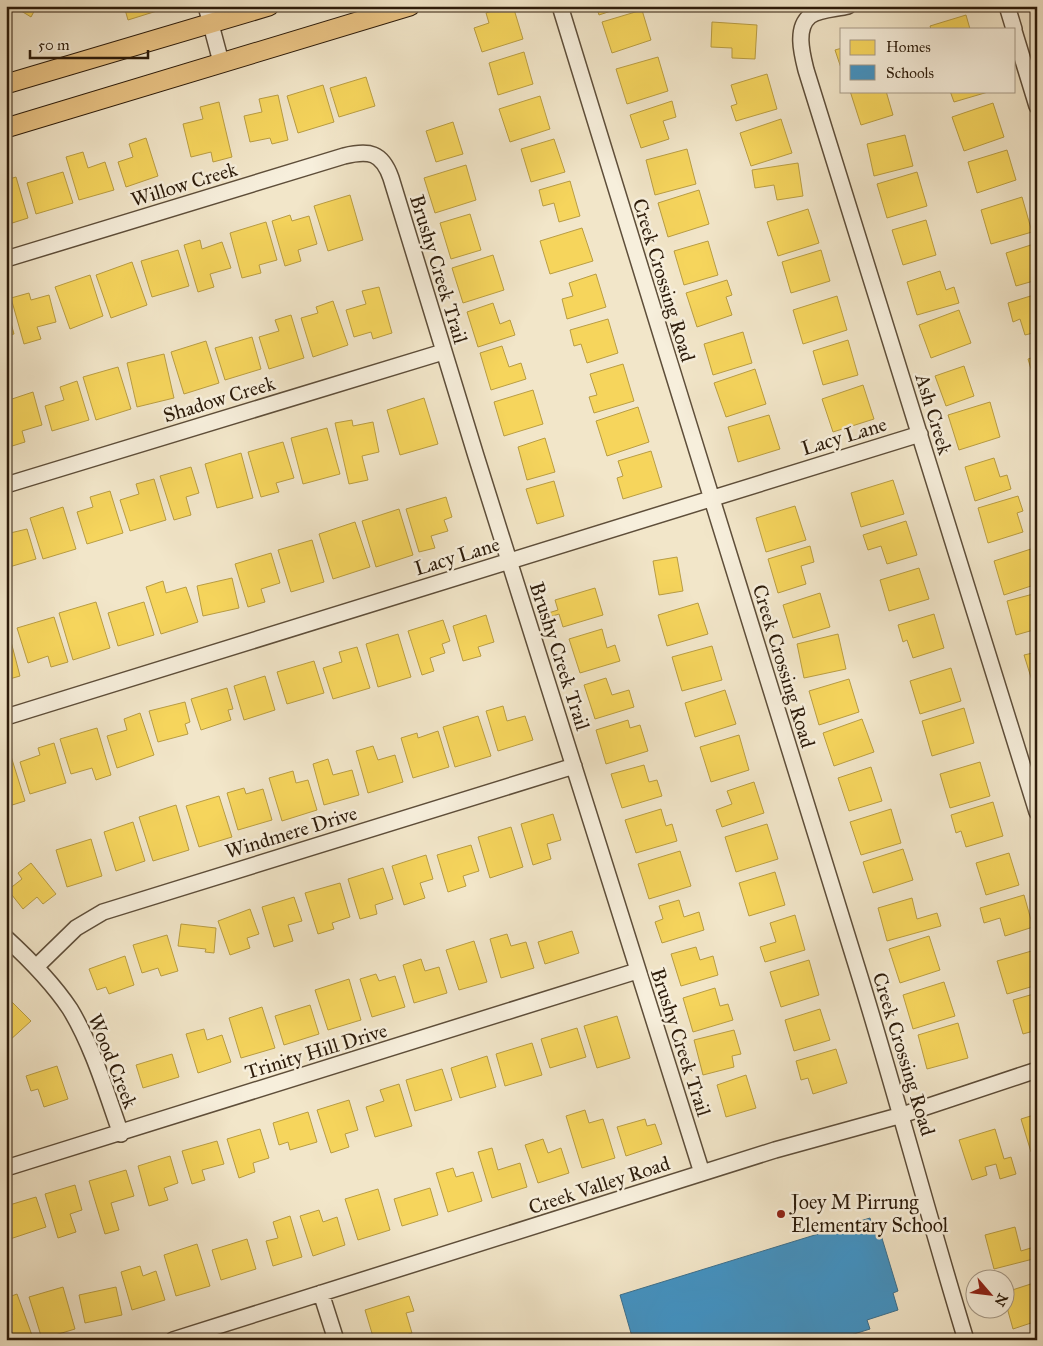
<svg xmlns="http://www.w3.org/2000/svg" width="1043" height="1346" viewBox="0 0 1043 1346" font-family="'IM FELL Great Primer',serif">
  <rect width="100%" height="100%" fill="#f2e6c9"/>
  <filter id="stains"><feTurbulence type="fractalNoise" baseFrequency=".004" numOctaves="4"/><feColorMatrix values="0 0 0 0 .2 0 0 0 0 .09 0 0 0 0 .02 0 0 0 .5 -.17"/></filter>
  <radialGradient id="worn" r=".72"><stop offset=".6" stop-color="#630" stop-opacity="0"/><stop offset="1" stop-color="#630" stop-opacity=".3"/></radialGradient>
  <!-- homes -->
  <path fill="#f6d55c" stroke="#b99d43" d="M13 6H37L31 17Z
    M124 6H158L160 10 128 20Z
    M507 6H513L523 39 482 52 474 28 489 23 486 13Z
    M596 6H626L599 15Z
    M642 10 651 40 612 53 602 22Z
    M966 15 970 29H931L930 26Z
    M712 22 757 25 755 59 732 58V48L711 47Z
    M842 48V71L835 50Z
    M524 52 533 84 498 95 489 63Z
    M658 57 668 91 627 104 616 69Z
    M767 74 777 109 736 121 731 106 737 104 731 85Z
    M366 77 375 106 339 117 330 88Z
    M323 85 334 122 298 133 287 96Z
    M850 91H886L893 115 861 125Z
    M950 91H988V92L954 102Z
    M278 95 288 140 272 144 270 138 250 142 244 116 262 112 259 99Z
    M540 96 550 129 510 142 499 109Z
    M672 101 676 117 663 121 669 139 641 148 630 115Z
    M219 102 232 157 213 162 211 152 191 157 183 124 203 119 200 107Z
    M993 103 1004 137 964 151 952 117Z
    M781 119 792 153 751 166 740 133Z
    M453 122 463 154 436 162 426 131Z
    M905 135 913 166 874 176 867 144Z
    M146 138 158 176 126 187 118 162 133 157 129 144Z
    M554 139 565 172 531 182 521 149Z
    M687 149 696 184 655 195 646 160Z
    M1007 150 1016 180 977 193 968 162Z
    M83 152 88 168 105 162 114 190 79 200 66 157Z
    M798 163 803 196 777 200 774 185 755 188 752 170Z
    M466 165 476 200 435 213 424 178Z
    M63 172 73 203 36 214 27 183Z
    M917 172 927 206 887 218 877 184Z
    M16 177 28 218 6 225V180Z
    M570 181 580 216 559 222 554 203 543 206 539 190Z
    M699 190 709 224 668 237 658 203Z
    M350 195 363 240 328 251 314 206Z
    M1022 197 1032 232 991 244 981 210Z
    M808 209 819 243 778 256 767 222Z
    M470 214 481 250 451 259 440 223Z
    M290 215 292 221 309 216 317 244 298 250 301 261 285 266 272 221Z
    M926 220 936 255 903 265 892 230Z
    M266 222 277 260 259 265 261 273 242 278 230 233Z
    M582 228 593 261 550 274 540 241Z
    M200 240 202 249 222 242 231 268 210 274 214 287 198 292 184 245Z
    M708 241 718 275 684 285 674 251Z
    M1037 243V280L1016 286 1006 253Z
    M178 250 189 286 152 297 141 261Z
    M821 250 830 281 791 293 782 262Z
    M493 255 504 290 463 303 452 268Z
    M132 262 147 305 111 318 96 275Z
    M940 271 946 290 954 287 959 303 917 315 907 282Z
    M596 274 606 307 567 319 562 299 573 296 569 283Z
    M90 275 103 316 70 329 55 287Z
    M727 280 732 295 726 297 732 315 697 327 686 293Z
    M379 287 392 333 373 339 371 332 354 337 346 310 366 304 362 291Z
    M29 293 31 300 49 295 56 322 37 327 41 339 24 344 11 298Z
    M1037 294V332L1025 335 1020 319 1013 322 1008 303Z
    M837 296 847 330 803 344 793 310Z
    M333 301 348 345 313 357 301 318 318 313 316 307Z
    M493 303 500 324 510 320 515 335 478 347 467 312Z
    M6 305 14 334 6 336Z
    M959 310 971 343 931 358 919 325Z
    M291 315 304 358 269 369 259 337 279 331 275 320Z
    M608 319 618 353 587 363 581 344 574 346 570 330Z
    M743 332 752 363 713 375 704 344Z
    M252 337 261 369 225 380 215 348Z
    M848 340 858 375 823 385 813 351Z
    M206 341 219 383 184 394 171 352Z
    M502 346 509 367 521 363 526 379 491 390 480 353Z
    M164 354 174 398 137 407 127 363Z
    M1037 356V389L1028 359Z
    M623 364 634 401 594 413 589 397 597 395 590 374Z
    M964 366 974 396 946 406 935 376Z
    M118 367 131 409 96 420 83 377Z
    M755 369 766 404 726 417 714 383Z
    M77 381 89 420 52 431 45 406 64 400 60 387Z
    M863 385 874 419 833 432 822 399Z
    M533 390 543 424 504 436 494 402Z
    M33 392 42 425 22 431 25 442 9 447 6 437V401Z
    M424 398 438 444 400 455 387 410Z
    M990 402 1000 437 959 450 948 415Z
    M638 407 649 442 607 456 596 421Z
    M769 415 780 449 738 462 728 427Z
    M352 420 353 426 373 422 379 452 362 456 368 480 349 484 335 423Z
    M327 428 340 474 303 484 291 438Z
    M545 438 555 472 527 480 518 447Z
    M283 442 294 478 276 483 279 492 261 497 248 452Z
    M651 451 662 487 623 499 617 478 623 476 618 461Z
    M241 453 253 498 217 508 205 464Z
    M994 458 1000 477 1007 475 1011 489 975 501 965 467Z
    M191 467 199 493 186 497 191 515 174 520 160 476Z
    M154 479 166 520 130 531 120 500 139 494 136 484Z
    M893 480 904 514 861 527 851 493Z
    M554 481 564 516 537 524 526 489Z
    M110 491 123 533 87 544 77 512 93 507 90 497Z
    M1018 496 1023 511 1017 513 1023 532 988 543 978 508Z
    M446 497 452 517 444 520 448 531 431 536 435 548 419 552 406 509Z
    M795 506 806 540 766 552 756 518Z
    M63 507 76 549 43 559 30 518Z
    M399 509 413 555 376 567 362 521Z
    M906 521 917 555 887 564 881 546 868 550 863 535Z
    M355 522 370 567 333 579 319 534Z
    M27 529 36 559 6 568V534Z
    M312 540 324 582 291 592 278 550Z
    M810 546 814 562 801 566 806 584 778 593 768 559Z
    M1034 548 1037 556V584L1004 595 994 561Z
    M271 553 280 583 261 589 265 602 248 607 235 564Z
    M677 557 683 591 659 595 653 561Z
    M919 568 929 599 889 611 880 580Z
    M232 578 239 608 203 616 197 586Z
    M163 581 166 593 186 587 198 622 161 634 146 587Z
    M595 588 603 615 563 627 559 614 543 619 542 615 558 610 555 600Z
    M820 593 830 627 793 638 783 605Z
    M1037 593V629L1016 635 1007 601Z
    M96 602 110 648 73 660 59 613Z
    M144 602 154 635 118 646 108 613Z
    M698 603 708 634 667 646 658 615Z
    M934 614 944 648 913 658 907 640 903 642 898 625Z
    M486 615 494 642 478 647 481 656 463 661 453 626Z
    M54 617 68 662 51 667 48 656 28 663 17 628Z
    M443 620 450 641 442 644 445 653 430 658 434 671 422 675 408 631Z
    M602 629 607 648 615 645 620 661 580 673 569 639Z
    M9 634 20 676 6 680V635Z
    M398 634 411 677 378 687 366 644Z
    M838 634 846 669 804 678 797 644Z
    M712 646 722 680 682 691 672 657Z
    M357 647 370 688 333 699 323 668 342 662 339 652Z
    M1037 652V686L1034 687 1024 655Z
    M314 661 324 693 287 704 277 672Z
    M951 668 961 701 920 714 910 681Z
    M265 676 275 710 244 720 234 686Z
    M606 678 612 695 629 690 634 707 595 719 584 685Z
    M849 679 859 712 819 725 809 691Z
    M227 688 233 709 228 710 231 720 201 730 191 699Z
    M725 690 736 724 695 737 685 703Z
    M185 702 190 722 185 724 188 734 158 742 149 711Z
    M503 706 507 721 525 716 533 740 498 751 486 711Z
    M964 708 974 743 932 756 922 721Z
    M140 713 154 755 117 768 107 736 127 730 124 719Z
    M478 716 491 756 455 767 443 727Z
    M862 719 874 752 834 766 823 733Z
    M628 720 630 728 640 725 648 751 606 764 596 730Z
    M97 728 111 775 96 780 92 768 71 774 60 739Z
    M438 731 449 767 413 778 401 738 417 733 418 738Z
    M739 735 749 770 711 782 700 747Z
    M54 743 66 783 30 794 20 762 40 755 38 748Z
    M373 746 378 760 395 755 403 782 368 793 356 751Z
    M10 753 25 801 9 806 6 798V755Z
    M328 759 333 775 352 770 359 795 324 805 313 764Z
    M980 762 990 796 950 808 940 774Z
    M644 765 649 782 657 780 662 796 622 808 611 774Z
    M871 767 882 801 849 811 838 778Z
    M293 771 296 783 308 780 317 810 282 821 269 778Z
    M754 782 764 813 722 827 716 810 732 804 727 791Z
    M244 788 246 794 263 789 272 820 238 830 227 793Z
    M219 796 232 837 199 847 186 806Z
    M993 802 1003 836 966 847 961 831 956 833 951 815Z
    M176 805 189 850 153 861 139 817Z
    M661 809 666 826 672 824 677 841 636 853 625 820Z
    M891 809 901 843 861 855 850 822Z
    M553 814 561 840 547 844 551 859 533 865 521 824Z
    M133 822 145 861 116 871 104 832Z
    M767 824 778 859 736 872 725 837Z
    M511 827 523 867 490 878 478 837Z
    M91 839 102 876 67 887 56 850Z
    M471 845 479 871 463 876 466 886 448 892 437 855Z
    M903 849 913 880 873 893 863 862Z
    M680 851 691 886 649 899 638 864Z
    M1009 853 1019 885 986 895 976 863Z
    M426 855 433 879 420 883 425 898 404 905 392 866Z
    M31 863 56 894 43 904 37 897 23 909 8 890 22 879 18 873Z
    M383 868 393 899 375 905 377 914 360 919 348 879Z
    M775 872 785 905 749 916 739 883Z
    M340 883 350 917 332 923 334 929 318 934 305 893Z
    M1024 895 1033 927 1005 936 1000 918 984 923 980 908Z
    M294 897 302 921 288 925 293 941 274 947 262 907Z
    M912 898 917 919 937 913 941 926 887 941 878 908Z
    M679 900 684 917 699 912 704 930 662 943 655 922 663 919 659 906Z
    M250 909 259 934 247 938 250 948 230 955 218 921Z
    M795 915 805 950 765 962 760 947 776 942 770 923Z
    M181 924 216 928 214 953 205 952 206 949 178 946Z
    M572 931 579 953 545 964 538 942Z
    M507 934 511 946 526 942 534 968 501 978 490 939Z
    M167 935 178 971 161 976 158 968 142 973 133 945Z
    M929 936 940 970 900 983 889 949Z
    M474 941 487 982 459 990 446 950Z
    M696 947 700 960 713 956 718 975 681 986 671 954Z
    M1035 950 1037 957V985L1007 994 997 961Z
    M125 956 134 985 109 994 106 987 97 990 89 969Z
    M421 959 425 971 439 967 447 993 414 1003 403 965Z
    M809 960 819 995 781 1007 770 972Z
    M376 974 379 981 395 976 405 1007 372 1017 360 979Z
    M349 979 361 1020 328 1030 315 990Z
    M944 982 955 1016 913 1029 903 995Z
    M715 988 720 1006 728 1004 733 1020 693 1032 683 998Z
    M1037 993V1030L1023 1034 1013 1000Z
    M6 996 31 1021 9 1041 6 1038Z
    M310 1005 319 1034 284 1045 275 1016Z
    M262 1007 275 1048 241 1058 229 1018Z
    M820 1009 830 1040 794 1051 785 1020Z
    M617 1016 630 1058 597 1068 584 1026Z
    M958 1023 968 1058 927 1069 918 1035Z
    M577 1028 586 1057 550 1068 541 1039Z
    M204 1029 207 1040 222 1035 231 1062 198 1073 186 1034Z
    M734 1030 741 1054 732 1056 734 1067 703 1075 694 1040Z
    M532 1043 542 1075 505 1086 496 1054Z
    M836 1049 847 1083 813 1094 808 1078 801 1080 796 1061Z
    M172 1054 179 1077 143 1088 136 1065Z
    M487 1056 496 1087 460 1098 451 1068Z
    M57 1066 68 1099 44 1107 38 1089 31 1091 26 1076Z
    M442 1069 452 1100 415 1111 406 1080Z
    M746 1075 756 1108 726 1117 717 1085Z
    M399 1084 412 1126 375 1137 366 1107 384 1101 380 1090Z
    M349 1100 358 1130 345 1134 349 1147 331 1153 317 1110Z
    M585 1110 589 1123 603 1119 615 1158 582 1168 566 1116Z
    M308 1112 317 1142 290 1150 288 1142 279 1145 273 1123Z
    M1037 1114V1150L1031 1152 1021 1119Z
    M645 1119 647 1126 655 1124 662 1144 626 1156 617 1127Z
    M260 1129 269 1158 253 1163 255 1172 239 1178 227 1139Z
    M995 1129 1004 1159 1011 1157 1016 1174 1000 1179 996 1164 985 1167 987 1175 972 1180 959 1140Z
    M543 1139 548 1153 561 1148 569 1173 538 1183 525 1145Z
    M217 1141 224 1164 202 1170 205 1180 192 1184 182 1151Z
    M492 1148 498 1170 520 1163 527 1187 492 1198 478 1152Z
    M170 1156 178 1183 164 1188 168 1200 149 1206 138 1166Z
    M453 1168 456 1177 473 1172 482 1201 448 1212 436 1173Z
    M126 1170 134 1196 111 1203 119 1230 105 1234 89 1181Z
    M75 1185 82 1210 70 1214 76 1232 58 1238 45 1194Z
    M430 1188 438 1215 402 1226 394 1199Z
    M378 1189 390 1230 358 1240 345 1199Z
    M36 1197 46 1227 10 1239 6 1228V1206Z
    M319 1210 323 1222 337 1217 345 1245 313 1256 300 1216Z
    M290 1216 302 1257 273 1266 266 1241 278 1238 273 1222Z
    M1015 1227 1021 1251 1034 1247 1037 1258 994 1269 985 1235Z
    M247 1239 256 1269 221 1280 212 1250Z
    M197 1244 210 1286 176 1296 164 1255Z
    M140 1266 143 1276 156 1271 165 1300 132 1310 121 1272Z
    M1037 1282V1321L1013 1329 1006 1304V1292Z
    M63 1287 75 1329 42 1339 29 1297Z
    M116 1287 122 1315 85 1323 79 1295Z
    M17 1294 33 1338 29 1340H6V1317L12 1315 6 1298Z
    M409 1296 414 1311 406 1313 412 1333 392 1340H374L365 1310Z"/>
  <!-- schools -->
  <path fill="#4393c3" stroke="#3c6f8c" d="M870 1218 876 1237 881 1235 898 1291 893 1293 898 1310 867 1320 870 1329 835 1340H633L620 1295Z"/>
  <g fill="none" stroke-linecap="round" stroke-linejoin="round">
    <defs>
      <path id="minor" d="M206 6 221 62
        M560 6C659 330 760 653 860 977 897 1097 929 1219 966 1340
        M848 6C837 9 819 9 810 16 795 28 802 54 806 70L1037 812
        M1007 6 1014 29
        M1014 31 1037 106
        M6 259 344 156C369 150 382 152 391 178L476 456 702 1173
        M6 485 443 352
        M6 717 920 434
        M6 938C30 960 52 982 70 1009 93 1047 106 1092 121 1134
        M37 966 76 928 103 912 574 766
        M6 1168 637 971
        M321 1293 336 1340
        M173 1340 775 1150 902 1115 1037 1070"/>
      <path id="major" d="M6 84 269 6
        M6 128 410 6"/>
    </defs>
    <!-- minor casing -->
    <use href="#minor" stroke="#5e4e3a" stroke-width="18"/>
    <!-- major casing -->
    <use href="#major" stroke="#2c1b0a" stroke-width="21"/>
    <!-- minor -->
    <use href="#minor" stroke="#f7efdc" stroke-width="15"/>
    <!-- major -->
    <use href="#major" stroke="#e9c384" stroke-width="19"/>
  </g>
  <!-- markers -->
  <circle fill="#8f2418" stroke="#f7efdc" stroke-width="2" cx="781" cy="1214" r="5"/>
  <g text-anchor="middle" dominant-baseline="central" stroke-width="5" stroke-linejoin="round" paint-order="stroke">
    <!-- street labels -->
    <g font-size="20" fill="#2c1b0a" stroke="#f7efdc">
      <text transform="translate(184 184) rotate(-17)">Willow Creek</text>
      <text transform="translate(439 269) rotate(73)">Brushy Creek Trail</text>
      <text transform="translate(664 280) rotate(73)">Creek Crossing Road</text>
      <text transform="translate(219 399) rotate(-17)">Shadow Creek</text>
      <text transform="translate(934 414) rotate(73)">Ash Creek</text>
      <text transform="translate(844 436) rotate(-17)">Lacy Lane</text>
      <text transform="translate(457 556) rotate(-17)">Lacy Lane</text>
      <text transform="translate(560 656) rotate(72)">Brushy Creek Trail</text>
      <text transform="translate(784 666) rotate(73)">Creek Crossing Road</text>
      <text transform="translate(291 832) rotate(-17)">Windmere Drive</text>
      <text transform="translate(681 1042) rotate(72)">Brushy Creek Trail</text>
      <text transform="translate(316 1051) rotate(-17)">Trinity Hill Drive</text>
      <text transform="translate(904 1054) rotate(73)">Creek Crossing Road</text>
      <text transform="translate(113 1061) rotate(68)">Wood Creek</text>
      <text transform="translate(599 1185) rotate(-18)">Creek Valley Road</text>
    </g>
    <!-- poi labels -->
    <g font-size="20" fill="#2c1b0a" stroke="#f7efdc" text-anchor="start">
      <text x="791" y="1202">Joey M Pirrung<tspan x="791" dy="23">Elementary School</tspan></text>
    </g>
  </g>
  <!-- margin -->
  <rect width="1043" height="1346" fill="none" stroke="#f2e6c9" stroke-width="25"/>
  <rect x="8" y="8" width="1028" height="1331" fill="none" stroke="#2c1b0a" stroke-width="2.5"/>
  <rect x="12" y="12" width="1018" height="1321" fill="none" stroke="#2c1b0a"/>
  <!-- legend -->
  <rect x="840" y="28" width="175" height="65" fill="#f7efdc" stroke="#a69a88"/>
  <rect x="850" y="40" width="25" height="15" fill="#f6d55c" stroke="#a69a88"/>
  <text x="886" y="52" font-size="15" fill="#2c1b0a">Homes</text>
  <rect x="850" y="65" width="25" height="15" fill="#4393c3" stroke="#a69a88"/>
  <text x="886" y="78" font-size="15" fill="#2c1b0a">Schools</text>
  <!-- north arrow -->
  <g transform="translate(990 1294) rotate(118)"><circle r="24" fill="#f7efdc" stroke="#a69a88"/>
  <path d="M0-4L9 19L0 12L-9 19Z" fill="#8f2418"/>
  <text y="-8" font-size="14" font-weight="bold" text-anchor="middle" fill="#2c1b0a">N</text>
  </g>
  <!-- scale -->
  <path d="M30 50v8h118v-8" fill="none" stroke="#2c1b0a" stroke-width="2.5"/>
  <text x="38" y="50" font-size="15" fill="#2c1b0a" stroke="#f7efdc" stroke-width="4" paint-order="stroke">50 m</text>
  <rect width="100%" height="100%" filter="url(#stains)"/>
  <rect width="100%" height="100%" fill="url(#worn)"/>
</svg>
